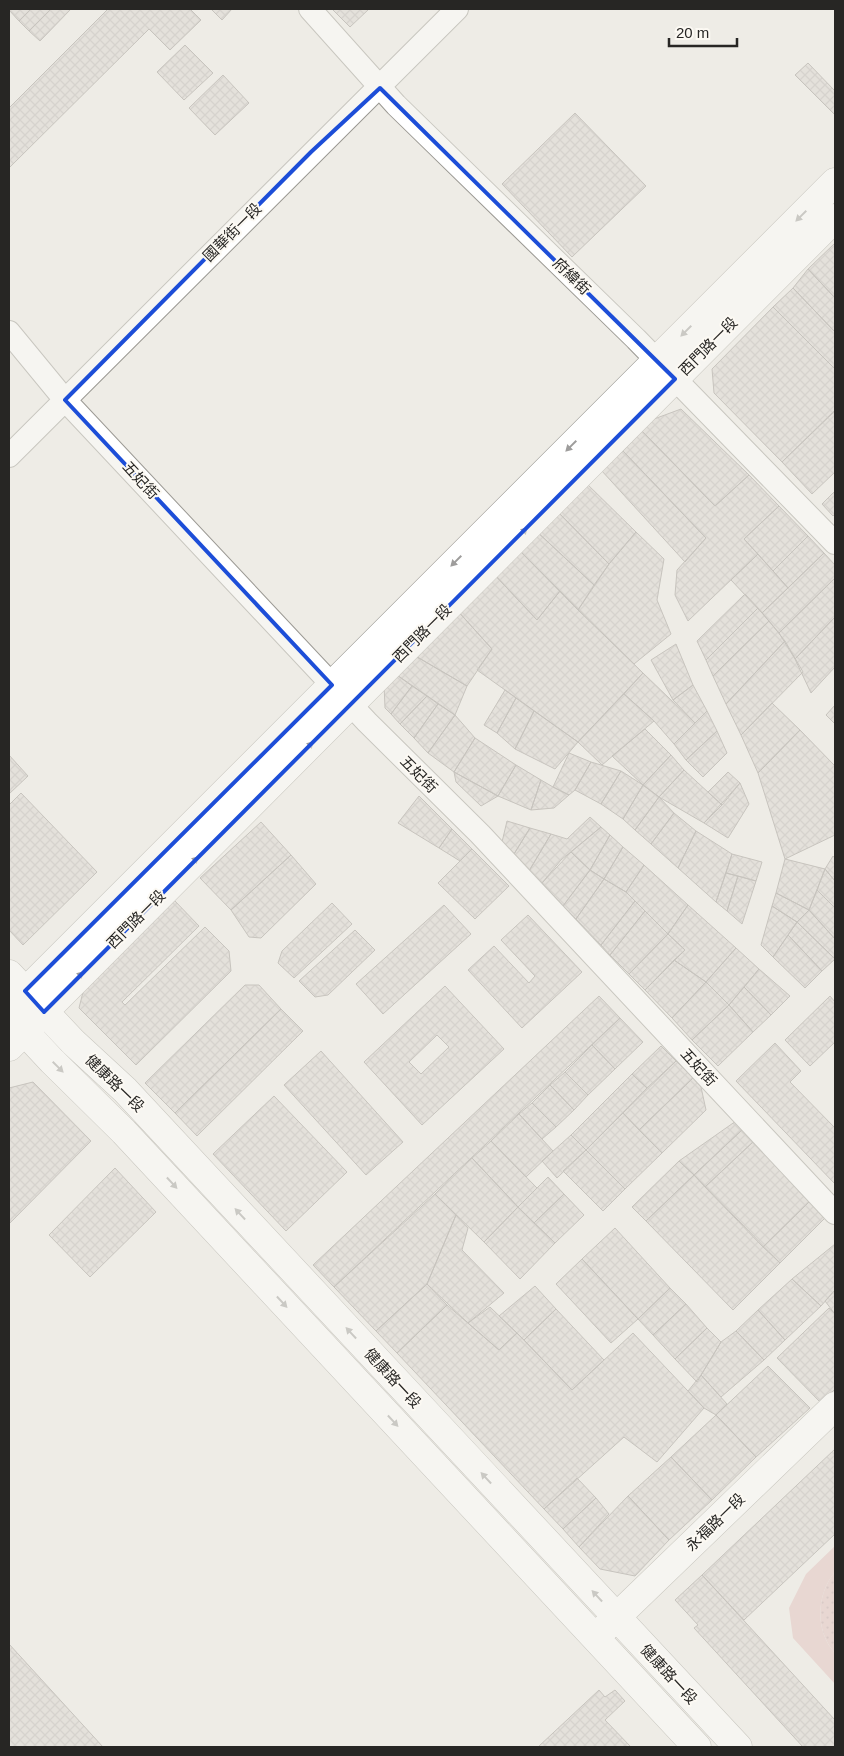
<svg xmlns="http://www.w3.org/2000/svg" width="844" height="1756" viewBox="0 0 844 1756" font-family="Helvetica,'Noto Sans TC',sans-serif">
  <defs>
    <pattern id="green-dots" width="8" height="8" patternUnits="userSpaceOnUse" patternTransform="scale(1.25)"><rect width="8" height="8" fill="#dfbcbb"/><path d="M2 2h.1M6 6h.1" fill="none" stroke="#bfa1a1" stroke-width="1.8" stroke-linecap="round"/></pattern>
    <pattern id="building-cross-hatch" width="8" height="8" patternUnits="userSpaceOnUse" patternTransform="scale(1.25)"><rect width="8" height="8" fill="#d8d2ce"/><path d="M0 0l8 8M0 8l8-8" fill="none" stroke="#b9b4b1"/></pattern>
  </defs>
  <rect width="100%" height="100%" fill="#eeece6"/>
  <!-- green -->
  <path fill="url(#green-dots)" d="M835 1572V1653C815 1632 816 1594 835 1572Z"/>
  <!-- pitch -->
  <path fill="#dfbcbb" d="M835 1546V1572C816 1594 815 1632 835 1653V1684L793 1638 789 1608 806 1574Z"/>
  <!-- building -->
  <path fill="url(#building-cross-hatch)" stroke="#97928e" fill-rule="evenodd" d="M10 9H31L19 21 9 10Z
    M31 9H51L29 31 19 21Z
    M51 9H71L40 41 29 31Z
    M108 9H190L201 20 170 50 149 29 9 168V108Z
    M211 9H232L222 20Z
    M332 9H369L350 27Z
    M185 45 213 73 184 100 157 72Z
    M808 63 835 91V115L795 75Z
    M223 75 249 103 215 135 189 108Z
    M575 113 646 186 572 257 502 184Z
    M835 243V298L808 269Z
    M808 269 835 298V332L793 288Z
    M793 288 835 332V369L773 307Z
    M773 307 835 369V410L782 462 714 393 712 369Z
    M681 409 749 475 715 506 642 431 654 419Z
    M835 411V472L812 494 782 462Z
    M642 431 715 506 749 475 779 506 744 539 758 554 688 621 675 595 677 570 706 538 623 451Z
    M623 451 706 538 685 562 601 470Z
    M582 479 636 532 609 564 554 508Z
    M835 491V514L833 516 822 504Z
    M779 506 808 536 773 571 744 539Z
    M554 508 609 564 594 585 534 529Z
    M534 529 594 585 578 610 516 547Z
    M636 532 664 559 657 600 671 634 634 664 578 610 609 564Z
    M808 536 824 553 788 588 773 571Z
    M516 547 560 591 537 620 492 572Z
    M824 553 835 565V578L779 633 762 613Z
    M758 554 788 588 762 613 731 580Z
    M492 572 537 620 560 591 643 673 578 742 477 670 492 649 456 609Z
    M835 578V617L795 659 779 633Z
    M745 594 758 608 706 660 697 641Z
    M758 608 769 621 713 676 706 660Z
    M456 609 492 649 467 686 412 654Z
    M835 617V667L811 693 795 659Z
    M769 621 785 641 726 704 713 676Z
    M785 641 803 672 741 735 726 704Z
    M676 644 693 685 673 700 651 660Z
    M412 654 467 686 455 715 394 673Z
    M394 673 412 686 391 714 385 708 384 684Z
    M643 673 695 723 674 744 654 721 624 694Z
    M693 685 707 711 695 723 673 700Z
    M412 686 427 696 400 724 391 714Z
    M505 690 516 698 497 733 484 725Z
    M624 694 654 721 602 765 578 742Z
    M427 696 438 704 414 738 400 724Z
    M516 698 534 711 515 749 497 733Z
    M772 703 800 730 758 773 741 735Z
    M438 704 455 715 428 753 414 738Z
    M835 705V724L826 715Z
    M534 711 578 742 555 769 515 749Z
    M707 711 717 731 686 760 674 744Z
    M455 715 475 738 454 772 428 753Z
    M645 729 671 755 643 785 612 756Z
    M800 730 835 766V835L785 859 758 773Z
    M717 731 727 753 703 777 686 760Z
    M475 738 516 765 498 796 454 772Z
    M569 753 591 762 575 790 569 795 553 787Z
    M9 755 28 776 9 794Z
    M671 755 684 770 659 797 643 785Z
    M591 762 621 771 601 804 575 790Z
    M516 765 541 780 531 810 498 796Z
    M684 770 722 805 704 823 659 797Z
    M621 771 643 785 623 819 601 804Z
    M454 772 498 796 481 806 456 782Z
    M728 772 740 783 722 805 708 792Z
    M541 780 553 787 569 795 554 808 531 810Z
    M740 783 749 804 728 838 704 823Z
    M643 785 659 797 635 830 623 819Z
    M21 793 97 872 23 945 9 930V805Z
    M419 796 452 829 439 848 398 823Z
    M659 797 674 813 651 844 635 830Z
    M674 813 696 831 678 868 651 844Z
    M590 817 601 827 561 860 542 883 529 871 551 834 567 839Z
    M507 821 530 828 514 854 502 842Z
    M261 822 291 855 231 910 200 878Z
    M601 827 610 835 590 870 571 852Z
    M530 828 551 834 529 871 514 854Z
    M452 829 472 849 460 861 439 848Z
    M696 831 732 854 716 902 678 868Z
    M610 835 623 847 604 879 590 870Z
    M623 847 644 865 626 892 604 879Z
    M472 849 509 886 475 919 438 883Z
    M571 852 590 870 563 906 542 883Z
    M732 854 762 862 756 881 726 873Z
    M291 855 316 884 261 938 249 937 231 910Z
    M833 856 835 858V881L825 869Z
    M785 859 825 869 809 910 776 893Z
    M644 865 688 905 668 934 626 892Z
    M825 869 835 881V908L817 890Z
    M590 870 604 879 576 919 563 906Z
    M726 873 738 876 727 911 716 902Z
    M738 876 756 881 742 924 727 911Z
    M604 879 626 892 635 901 601 945 576 919Z
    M817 890 835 908V939L809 910Z
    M776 893 809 910 797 922 772 906Z
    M174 900 199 926 122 1002 125 1005 205 927 229 951 231 971 136 1065 79 1008 84 988Z
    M635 901 645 911 610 955 601 945Z
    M332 903 352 924 294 978 278 963 282 951Z
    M444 905 471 934 383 1014 356 984Z
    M688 905 736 948 706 982 674 960 685 950 668 934Z
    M772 906 797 922 773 957 761 945Z
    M809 910 835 939V959L797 922Z
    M645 911 668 934 629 974 610 955Z
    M528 915 582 972 522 1028 468 970 494 946 529 983 535 976 501 940Z
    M797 922 835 959 822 971 788 935Z
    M355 930 375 950 328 995 315 997 299 981Z
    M668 934 685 950 645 990 629 974Z
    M788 935 822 971 805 988 773 957Z
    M736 948 759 969 729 1005 706 982Z
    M674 960 706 982 672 1018 645 990Z
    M759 969 790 996 771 1015 744 987Z
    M706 982 729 1005 692 1040 672 1018Z
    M245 985H259L281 1009 175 1113 145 1083Z
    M445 986 504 1049 422 1125 364 1062ZM437 1035 449 1047 421 1074 409 1062Z
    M744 987 771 1015 753 1032 729 1005Z
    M599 996 620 1018 334 1287 313 1265Z
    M830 996 835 1002V1042L810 1066 785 1040Z
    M729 1005 753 1032 718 1066 692 1040Z
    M281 1009 303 1031 197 1136 175 1113Z
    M620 1018 643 1042 615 1069 592 1045Z
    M775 1043 801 1071 790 1082 835 1128V1184L736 1081Z
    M592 1045 615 1069 588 1095 565 1072Z
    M661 1046 676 1061 647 1088 632 1074Z
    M321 1051 403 1142 366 1175 284 1085Z
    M676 1061 693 1078 639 1130 623 1113Z
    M565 1072 588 1095 574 1110 550 1085Z
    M632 1074 647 1088 586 1150 571 1135Z
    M693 1078 701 1087 706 1110 662 1153 639 1130Z
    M33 1082 91 1141 9 1224V1088Z
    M550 1085 574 1110 556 1127 532 1103Z
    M274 1096 347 1172 286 1231 213 1154Z
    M532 1103 556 1127 542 1139 519 1114Z
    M623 1113 662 1153 625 1189 586 1150Z
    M519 1114 553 1151 526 1177 491 1141Z
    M736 1121 743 1129 694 1175 679 1161Z
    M743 1129 754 1141 705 1187 694 1175Z
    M571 1135 586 1150 557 1178 542 1161Z
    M491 1141 537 1188 518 1207 472 1158Z
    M754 1141 811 1200 763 1247 705 1187Z
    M586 1150 625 1189 603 1211 563 1171Z
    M472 1158 518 1207 484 1242 435 1194Z
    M679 1161 694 1175 646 1221 632 1207Z
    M115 1168 156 1212 90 1277 49 1235Z
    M694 1175 780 1263 733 1310 646 1221Z
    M548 1177 564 1194 534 1223 518 1207Z
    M435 1194 456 1215 427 1284 376 1331 334 1287Z
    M564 1194 584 1215 555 1243 534 1223Z
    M811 1200 827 1216 780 1263 763 1247Z
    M518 1207 555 1243 520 1279 484 1242Z
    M456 1215 468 1228 462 1250 504 1293 468 1323 427 1284Z
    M615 1228 670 1288 638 1319 582 1259Z
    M835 1244V1290L821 1306 792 1279Z
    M582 1259 638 1319 611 1343 556 1284Z
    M792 1279 821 1306 785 1340 758 1310Z
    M427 1284 447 1305 397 1353 376 1331Z
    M535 1286 556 1309 524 1340 499 1316Z
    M670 1288 686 1304 653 1335 638 1319Z
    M835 1290V1314L825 1301Z
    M686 1304 707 1328 675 1359 653 1335Z
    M447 1305 499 1350 517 1333 572 1390 633 1333 704 1408 657 1462 624 1437 544 1509 397 1353Z
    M490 1307 517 1333 499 1350 468 1323Z
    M829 1308 835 1314V1389L821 1403 777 1358Z
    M556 1309 604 1360 572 1390 524 1340Z
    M758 1310 785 1340 764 1360 736 1331Z
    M707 1328 721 1342 697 1382 675 1359Z
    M736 1331 764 1360 721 1397 701 1375 721 1342Z
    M768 1366 810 1408 756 1457 716 1415Z
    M701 1375 727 1404 716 1415 704 1408 688 1391Z
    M716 1415 756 1457 712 1500 671 1457Z
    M835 1449V1534L744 1620 702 1575Z
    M671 1457 712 1500 669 1540 628 1496Z
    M577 1478 596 1498 563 1529 544 1509Z
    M628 1496 669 1540 635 1576 600 1569 579 1547Z
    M596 1498 609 1514 579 1547 563 1529Z
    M702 1575 835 1720V1747H803L694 1628 698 1625 675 1600Z
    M9 1644 103 1747H9Z
    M599 1690 605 1697 615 1690 625 1701 605 1720 631 1747H538Z"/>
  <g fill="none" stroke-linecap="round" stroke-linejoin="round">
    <defs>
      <path id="minor" d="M310 9 396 105 636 339 835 543
        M9 332 65 400 367 722 480 834 835 1213
        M9 456 457 9"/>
      <path id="tertiary" d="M9 974 73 1042 125 1090 738 1747
        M9 1008 835 182
        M11 1017 52 1061 124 1132 697 1747
        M9 1047 835 218
        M604 1629 835 1406"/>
    </defs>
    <!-- minor casing -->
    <use href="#minor" stroke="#9b9993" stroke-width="24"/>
    <!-- tertiary casing -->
    <use href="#tertiary" stroke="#9b9993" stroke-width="29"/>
    <!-- minor -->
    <use href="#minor" stroke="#fff" stroke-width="22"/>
    <!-- tertiary -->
    <use href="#tertiary" stroke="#fff" stroke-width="28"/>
  </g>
  <!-- one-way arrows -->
  <defs><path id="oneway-solid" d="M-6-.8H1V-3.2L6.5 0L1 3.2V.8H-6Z" transform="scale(1.25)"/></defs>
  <g fill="#9e9d9c">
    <use href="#oneway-solid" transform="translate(801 216) rotate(135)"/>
    <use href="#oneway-solid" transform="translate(686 331) rotate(135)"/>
    <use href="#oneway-solid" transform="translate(571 446) rotate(135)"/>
    <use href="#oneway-solid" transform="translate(522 533) rotate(-45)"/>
    <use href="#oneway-solid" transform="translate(456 561) rotate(135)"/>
    <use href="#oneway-solid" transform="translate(308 747) rotate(-45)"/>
    <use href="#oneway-solid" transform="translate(193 862) rotate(-45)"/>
    <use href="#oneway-solid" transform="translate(78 977) rotate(-45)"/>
    <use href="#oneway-solid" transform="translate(58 1067) rotate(45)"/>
    <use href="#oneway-solid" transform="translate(172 1183) rotate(47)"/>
    <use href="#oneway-solid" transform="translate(240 1214) rotate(-133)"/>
    <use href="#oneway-solid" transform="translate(282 1302) rotate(47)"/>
    <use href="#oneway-solid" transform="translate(351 1333) rotate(-133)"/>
    <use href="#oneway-solid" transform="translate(393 1421) rotate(47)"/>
    <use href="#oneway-solid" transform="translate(486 1478) rotate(-133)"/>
    <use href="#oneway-solid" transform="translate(597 1596) rotate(-133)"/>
  </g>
  <!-- marked area -->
  <path d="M0 0H844V1756H0ZM380 88 675 379 44 1012 25 991 332 685 65 400 311 152Z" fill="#eeece6" fill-opacity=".55" fill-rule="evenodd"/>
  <path fill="none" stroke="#1d4ed8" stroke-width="4" stroke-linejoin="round" d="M380 88 675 379 44 1012 25 991 332 685 65 400 311 152Z"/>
  <g text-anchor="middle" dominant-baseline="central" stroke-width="4" stroke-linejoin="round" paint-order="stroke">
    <!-- street labels -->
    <g font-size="15" fill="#272624" stroke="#fcf9f3">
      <text transform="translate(232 232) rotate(-45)">國華街一段</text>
      <text transform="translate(572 276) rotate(44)">府緯街</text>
      <text transform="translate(708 346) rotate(-45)">西門路一段</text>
      <text transform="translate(141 480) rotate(47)">五妃街</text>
      <text transform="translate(422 633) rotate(-45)">西門路一段</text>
      <text transform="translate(419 774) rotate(45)">五妃街</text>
      <text transform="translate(136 919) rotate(-45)">西門路一段</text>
      <text transform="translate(699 1067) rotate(47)">五妃街</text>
      <text transform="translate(115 1083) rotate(44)">健康路一段</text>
      <text transform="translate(393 1378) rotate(47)">健康路一段</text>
      <text transform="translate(715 1522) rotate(-44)">永福路一段</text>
      <text transform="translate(669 1674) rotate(47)">健康路一段</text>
    </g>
  </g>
  <!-- border -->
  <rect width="844" height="1756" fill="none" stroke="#272624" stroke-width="20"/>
  <!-- scale -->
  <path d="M669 38v8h68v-8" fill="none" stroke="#272624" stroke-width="2.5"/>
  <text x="676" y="38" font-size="15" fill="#272624" stroke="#fcf9f3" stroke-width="4" paint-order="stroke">20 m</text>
</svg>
